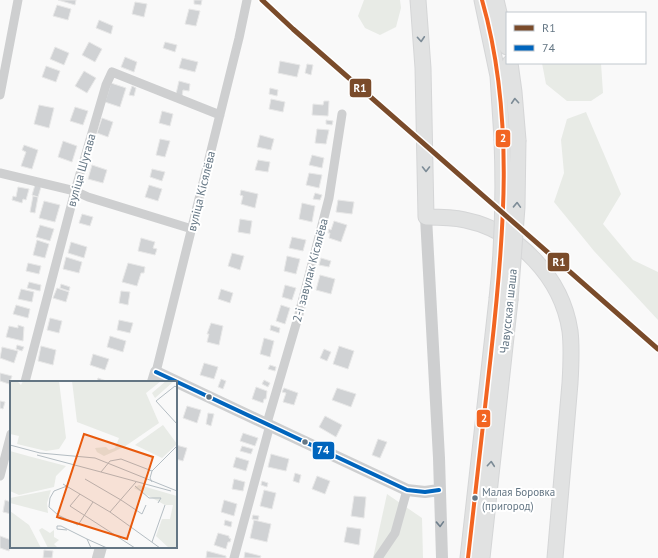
<svg xmlns="http://www.w3.org/2000/svg" width="658" height="558" viewBox="0 0 658 558" font-family="'PT Sans',sans-serif">
  <rect width="100%" height="100%" fill="#f9f9f9"/>
  <!-- green -->
  <path fill="#e8ebe6" d="M364 0H400L401 8 396 27 380 35 365 28 358 16Z
    M542 63H601L603 93 591 101H567L546 84Z
    M586 112 621 194 603 224 633 260 658 272V320L594 251 554 202 564 173 561 140 567 119Z
    M387 494 422 518 423 558H373Z"/>
  <!-- building -->
  <path fill="#d0d2d4" stroke="#e8e8e8" d="M58 0H76L75 5Z
    M194 0H202L201 5 194 4Z
    M135 2 147 4 144 17 132 14Z
    M57 5 71 9 68 20 53 16Z
    M189 9 200 11 196 26 185 24Z
    M99 20 113 26 111 34 96 28Z
    M89 42 102 49 95 62 82 55Z
    M165 42 177 45 175 52 163 48Z
    M55 47 69 53 64 65 50 59Z
    M125 57 137 62 134 72 121 67Z
    M182 58 198 62 195 72 179 68Z
    M280 61 300 65 297 77 278 73Z
    M307 64 313 65 311 75 305 73Z
    M46 66 60 71 56 82 42 77Z
    M84 71 96 78 87 93 75 86Z
    M179 81 190 84 189 91 183 90 182 96 176 94Z
    M111 83 126 88 120 107 105 102Z
    M132 86 136 88 134 96 129 95Z
    M270 88 278 90 277 96 269 94Z
    M271 99 285 102 283 112 269 109Z
    M324 101H329L328 116 312 115 313 104 323 105Z
    M39 105 54 108 49 128 34 124Z
    M75 107 88 111 83 125 70 121Z
    M162 111 173 114 170 126 159 123Z
    M102 118 113 122 108 137 97 133Z
    M326 120 333 121 332 125 326 124Z
    M317 129 329 130 326 144 315 143Z
    M260 135 274 139 271 150 257 147Z
    M160 139 170 141 165 157 156 155Z
    M63 141 77 146 72 162 58 157Z
    M24 145 38 150 32 169 21 166 26 152 22 150Z
    M312 155 324 158 322 168 309 165Z
    M258 160 270 162 268 172 255 170Z
    M92 165 107 170 103 183 88 179Z
    M152 169 165 172 162 181 150 177Z
    M309 173 322 175 319 188 306 185Z
    M35 185 41 187 38 197 32 195Z
    M149 185 162 189 158 201 145 197Z
    M18 187 29 189 26 200 23 199 22 203 12 200 13 196 16 197Z
    M241 190 258 194 255 208 241 204 243 196 240 195Z
    M315 193 322 195 320 200 313 199Z
    M33 196 38 197 35 213 30 212Z
    M338 200 354 202 352 214 336 212Z
    M44 201 60 205 55 222 39 218Z
    M302 203 315 206 312 222 299 219Z
    M82 214 93 217 90 226 79 223Z
    M240 219 252 221 250 234 238 232Z
    M334 221 347 225 341 242 329 238 330 233H328L329 229 331 230Z
    M40 225 54 229 50 241 36 237Z
    M292 237 306 240 303 251 289 248Z
    M141 238 155 242 153 248 157 249 155 255 138 251Z
    M37 240 49 244 45 258 33 255Z
    M71 242 87 247 84 258 68 253Z
    M232 253 244 256 240 270 228 266Z
    M287 256 300 259 296 274 284 271Z
    M66 257 82 262 79 273 63 269Z
    M321 258 331 261 329 267 319 265Z
    M28 263 41 266 39 274 26 271Z
    M128 263 145 267 144 273H141L137 286 122 282Z
    M320 275 335 279 331 294 316 290Z
    M29 282 41 285 40 291 27 288Z
    M61 284 70 287 69 291 60 288Z
    M285 285 296 288 292 300 282 297Z
    M57 288 69 292 66 302 53 298Z
    M21 289 34 292 32 302 18 299Z
    M221 289 233 293 230 303 218 299Z
    M121 291 130 292 128 305 119 303Z
    M16 305 30 309 28 318 13 314Z
    M281 305 290 308 285 324 276 321Z
    M50 318 62 321 59 333 47 330Z
    M119 320 133 323 130 333 117 330Z
    M211 323 223 326 219 345 207 342 209 334H207Z
    M18 325 24 327 23 341 6 337 9 326 18 328Z
    M271 325 280 328 279 333 270 330Z
    M110 336 126 341 123 352 107 347Z
    M264 338 274 341 270 357 260 354Z
    M17 345 24 347 22 351 16 349Z
    M41 346 56 350 53 365 38 361Z
    M339 346 354 351 348 369 333 364Z
    M2 347 18 351 14 363 0 358Z
    M324 349 331 352 327 361 320 358Z
    M93 354 109 359 105 370 90 365Z
    M204 363 218 367 214 379 200 375Z
    M270 365 276 367 275 371 268 369Z
    M0 373 12 376 9 384 0 381Z
    M98 378 109 382H97Z
    M221 379 226 381 223 389 218 387Z
    M264 380 270 383 268 387 262 384Z
    M256 387 267 391 266 399H264L263 403 252 399Z
    M284 388 298 393 294 405 283 402 286 393 282 392Z
    M337 388 356 394 351 407 332 400Z
    M0 401 5 402 3 409 0 408Z
    M187 406 201 410 197 423 183 418Z
    M208 413 214 414 211 426 206 424Z
    M325 416 342 425 336 437 319 427Z
    M243 433 258 438 255 446 240 441Z
    M378 439 387 442 380 458 372 455Z
    M176 445 187 448 183 461 176 459Z
    M242 446 253 449 251 454 240 451Z
    M271 454 289 459 286 471 268 467Z
    M236 457 249 461 246 471 233 467Z
    M295 473 301 475 299 483 293 481Z
    M317 476 330 481 325 494 312 489Z
    M234 479 245 482 243 491 232 489Z
    M262 481 268 483 267 487 261 485Z
    M264 490 276 493 272 509 260 506Z
    M354 496 366 497 364 518 351 516Z
    M5 500 11 502V514L3 512Z
    M224 500 237 504 234 516 221 512Z
    M253 515 259 516 258 520 252 519Z
    M225 520 232 522 231 527 224 525Z
    M254 520 271 524 267 542 250 538Z
    M347 527 361 529 359 545 344 542Z
    M218 533 229 536V538L231 539 230 542H228L226 549 214 545Z
    M0 536 11 540 9 551 0 548Z
    M44 550 53 551 52 558H43Z
    M207 551 226 556V558H206Z
    M245 552 261 556 260 558H244Z"/>
  <g fill="none" stroke-linecap="round" stroke-linejoin="round">
    <defs>
      <path id="primary" d="M418 0 423 68 426 217C439 217 452 217 465 220 518 231 562 278 570 331 572 348 571 366 570 383L555 558
        M482 0 498 76 502 139
        M496 0 507 47
        M510 63 514 92 518 140
        M468 558 497 299
        M482 558 510 300"/>
    </defs>
    <!-- primary casing -->
    <use href="#primary" stroke="#d5d6d7" stroke-width="17"/>
    <!-- minor -->
    <path stroke="#cecfd0" stroke-width="9" d="M0 95 18 0
      M0 173 75 191 88 197 192 229
      M156 372 239 38 247 0
      M25 382 75 191 106 85 112 72 220 115
      M267 423 299 314 329 198 342 114
      M0 476 11 434
      M234 558 270 425
      M378 558 395 533 407 490"/>
    <!-- tertiary -->
    <path stroke="#cecfd0" stroke-width="12" d="M426 217 439 458 442 558
      M153 382 156 372 407 490 425 492 439 490
      M98 558 101 547"/>
    <!-- primary -->
    <use href="#primary" stroke="#e1e2e2" stroke-width="15"/>
    <defs>
      <path id="primary-bridge" d="M497 299C503 245 504 192 502 139
        M510 300 517 207 518 140"/>
    </defs>
    <!-- primary-bridge casing -->
    <use href="#primary-bridge" stroke="#d5d6d7" stroke-width="17" stroke-linecap="butt"/>
    <!-- primary-bridge -->
    <use href="#primary-bridge" stroke="#e1e2e2" stroke-width="15"/>
    <defs>
      <path id="bus-1" d="M156 372 407 490 425 492 439 490"/>
      <path id="bus-2" d="M468 558C476 490 483 422 491 354 504 237 515 115 482 0"/>
    </defs>
    <!-- bus-1 casing -->
    <use href="#bus-1" stroke="#fff" stroke-width="7"/>
    <!-- bus-2 casing -->
    <use href="#bus-2" stroke="#fff" stroke-width="7"/>
    <!-- bus-1 -->
    <use href="#bus-1" stroke="#0065bd" stroke-width="4"/>
    <!-- bus-2 -->
    <use href="#bus-2" stroke="#f26522" stroke-width="4"/>
    <defs>
      <path id="rail-1" d="M262 0 293 29 658 349"/>
    </defs>
    <!-- rail-1 casing -->
    <use href="#rail-1" stroke="#fff" stroke-width="8"/>
    <!-- rail-1 -->
    <use href="#rail-1" stroke="#7a4b2a" stroke-width="5"/>
  </g>
  <!-- one-way arrows -->
  <defs><path id="oneway-chevron" d="M-2-3.5L2.5 0L-2 3.5" fill="none" stroke-width="1.6" stroke-linecap="round" stroke-linejoin="round"/></defs>
  <g stroke="#7d8c97">
    <use href="#oneway-chevron" transform="translate(421 39) rotate(86)"/>
    <use href="#oneway-chevron" transform="translate(515 101) rotate(-94)"/>
    <use href="#oneway-chevron" transform="translate(426 169) rotate(90)"/>
    <use href="#oneway-chevron" transform="translate(517 205) rotate(-88)"/>
    <use href="#oneway-chevron" transform="translate(491 464) rotate(-85)"/>
  </g>
  <use stroke="#6f7f8c" href="#oneway-chevron" transform="translate(440 524) rotate(88)"/>
  <!-- markers -->
  <g fill="#647684" stroke="#fff" stroke-width="1.5">
    <circle cx="209" cy="397" r="3.5"/>
    <circle cx="305" cy="442" r="3.5"/>
    <circle cx="475" cy="498" r="3.5"/>
  </g>
  <g text-anchor="middle" dominant-baseline="central" stroke-width="4" stroke-linejoin="round" paint-order="stroke">
    <!-- bus labels -->
    <g font-size="11" fill="#647684" stroke="#fff" text-anchor="start">
      <text x="482" y="492">Малая Боровка<tspan x="482" dy="14">(пригород)</tspan></text>
    </g>
    <!-- street labels -->
    <g font-size="12" fill="#647684" stroke="#fff">
      <text transform="translate(81 170) rotate(-74)">вуліца Шутава</text>
      <text transform="translate(201 191) rotate(-76)">вуліца Кісялёва</text>
      <text transform="translate(310 270) rotate(-75)">2-і завулак Кісялёва</text>
      <text transform="translate(508 311) rotate(-84)">Чавусская шаша</text>
    </g>
  </g>
  <!-- overview -->
  <g transform="translate(10 381)">
    <rect width="167" height="167" fill="#f9f9f9"/>
    <path d="M0 0H7L11 4 13 0H49L56 57 49 68 36 70 7 63 9 55 0 53ZM62 0H151L136 12 149 42 114 66 94 75 87 71 85 67 96 66 99 69 105 67 109 57 67 41ZM156 0H164L145 17 142 12ZM153 44 167 63 152 77 125 64ZM0 70 18 75 56 85 46 95 44 106 9 114 0 110ZM129 104 167 115V167H159L146 155 152 138H160L163 124H155L124 107ZM41 109 37 122 38 132 0 122V117ZM0 130 19 144 31 167H0ZM32 147 40 152 44 149V156L49 159 44 163 47 166 38 167 29 149Z" fill="#e8ebe6"/>
    <path fill="none" stroke="#b4bdc3" stroke-width="1" d="M167 7 165 5 146 20 167 43M0 64 30 72 85 77 167 110M27 74 91 91 100 80 111 78 142 90 140 97 142 101M142 90 167 65M91 91 161 110M75 98 111 119M53 103 100 131 150 167M57 105 44 110 40 117 39 126 48 134 68 144 83 121M125 105 139 117H151L148 122M70 113 60 125 125 167M111 119 132 133 136 124M100 131 126 101M57 149 47 148V145H51L77 158 81 167M77 158 97 167M142 161 155 124"/>
    <path fill="#e8590c" fill-opacity="0.15" stroke="#e8590c" stroke-width="2" d="M74 53 143 76 117 158 47 136Z"/>
    <rect width="167" height="167" fill="none" stroke="#647684" stroke-width="2"/>
  </g>
  <g stroke="#fff" stroke-width="1.5">
    <rect x="349" y="78" width="23" height="20" rx="4" fill="#7a4b2a"/>
    <rect x="495" y="129" width="16" height="19" rx="4" fill="#f26522"/>
    <rect x="547" y="252" width="23" height="20" rx="4" fill="#7a4b2a"/>
    <rect x="476" y="409" width="15" height="19" rx="4" fill="#f26522"/>
    <rect x="312" y="441" width="23" height="19" rx="4" fill="#0065bd"/>
  </g>
  <g font-size="11" text-anchor="middle" font-weight="bold" fill="#fff">
    <text x="360" y="92">R1</text>
    <text x="503" y="142">2</text>
    <text x="559" y="266">R1</text>
    <text x="484" y="422">2</text>
    <text x="323" y="454">74</text>
  </g>
  <!-- legend -->
  <rect x="506" y="12" width="140" height="52" fill="#ffffff" stroke="#c1c8ce"/>
  <rect x="514" y="25" width="20" height="6" fill="#7a4b2a" stroke="#c1c8ce"/>
  <text x="542" y="32" font-size="12" fill="#647684">R1</text>
  <rect x="514" y="45" width="20" height="6" fill="#0065bd" stroke="#c1c8ce"/>
  <text x="542" y="52" font-size="12" fill="#647684">74</text>
</svg>
